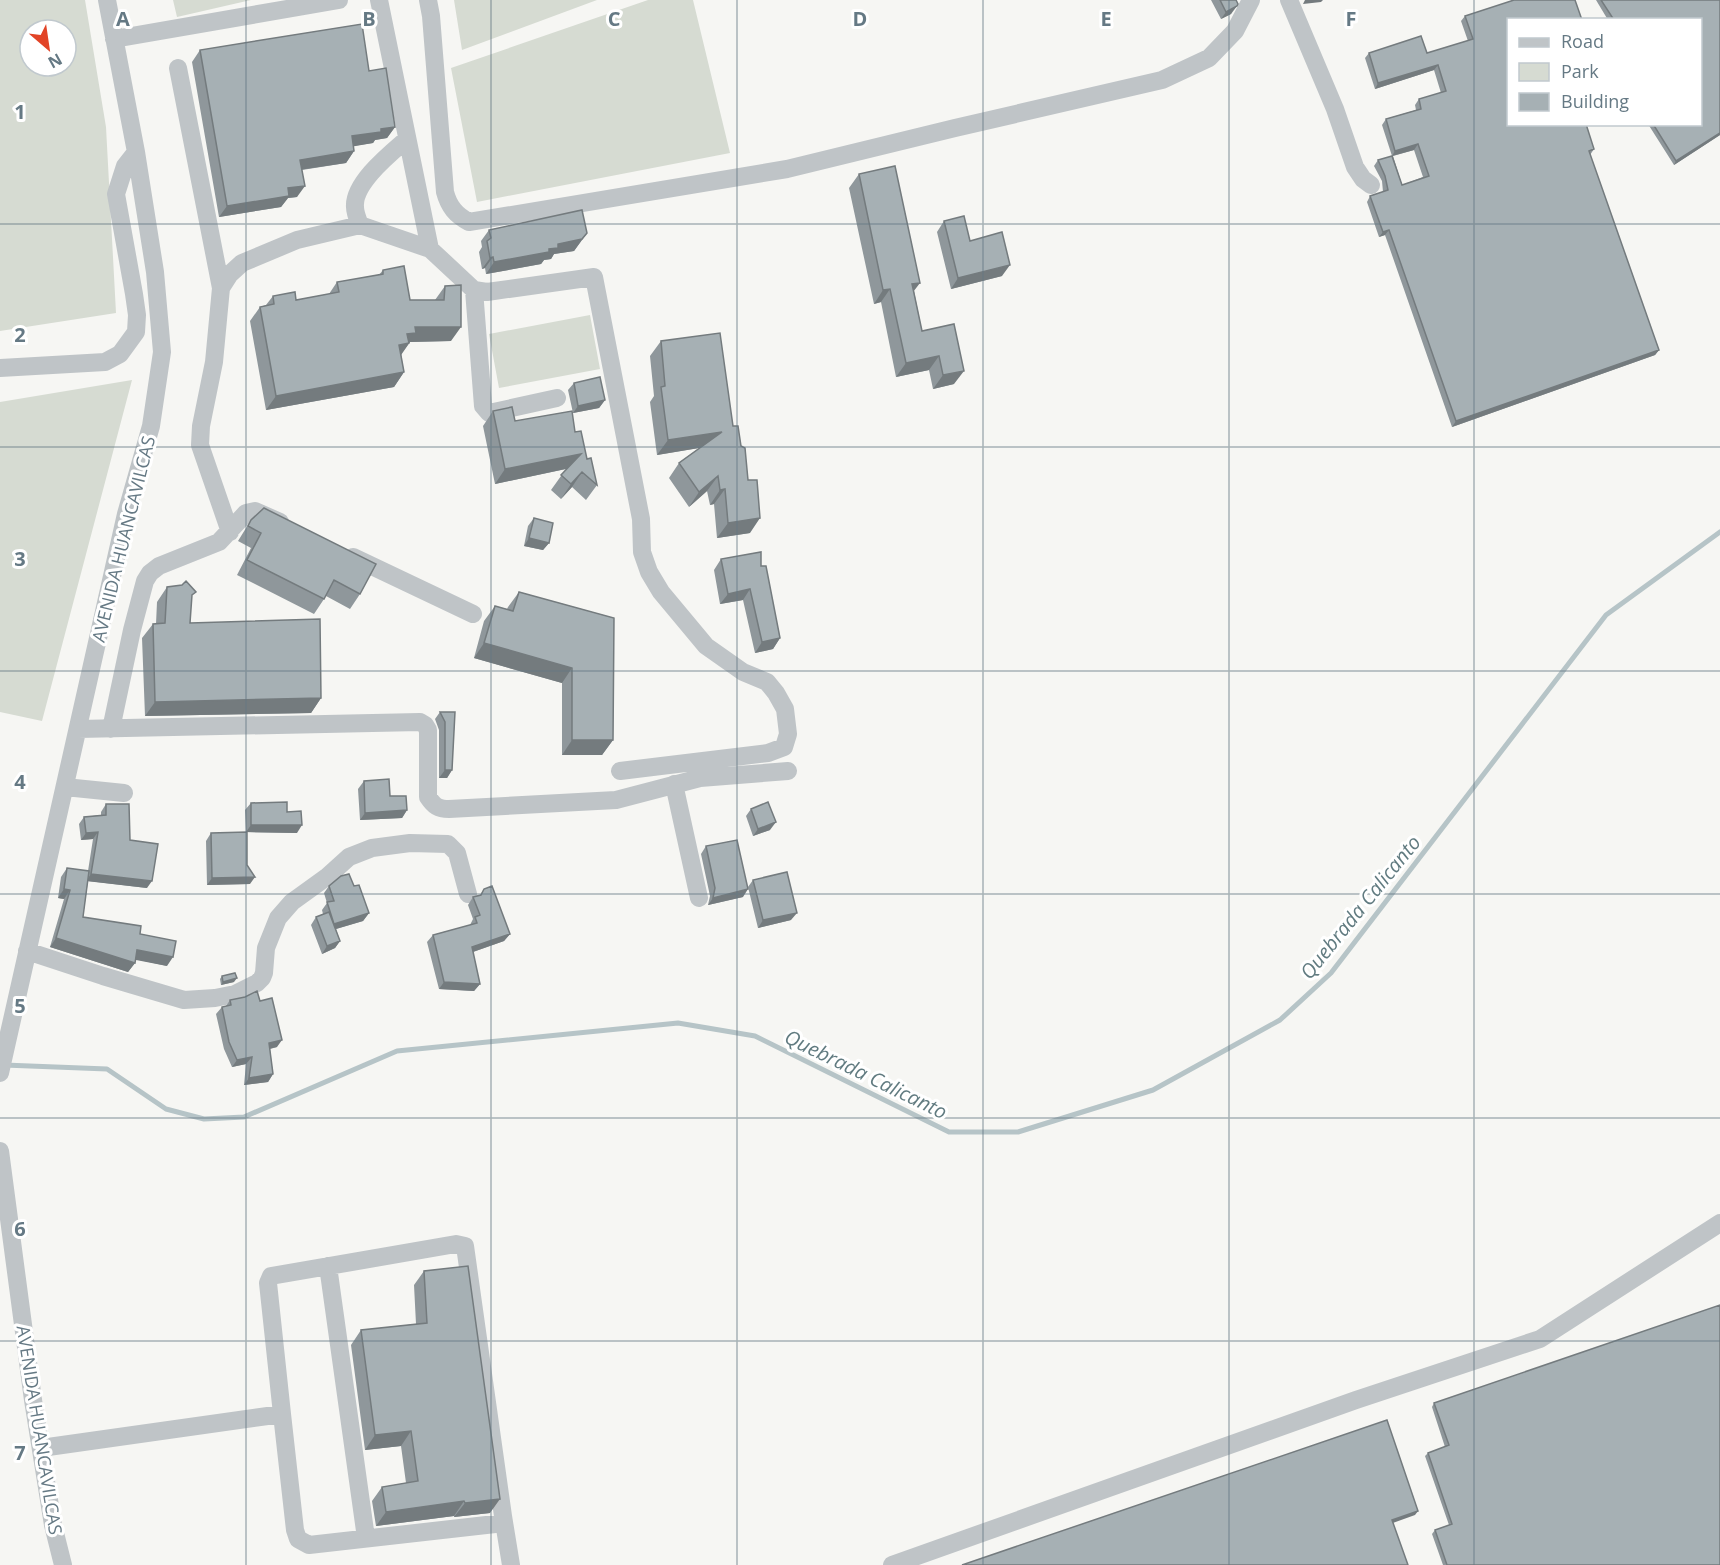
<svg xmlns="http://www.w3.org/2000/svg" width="1720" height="1565" viewBox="0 0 1720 1565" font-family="'Open Sans',sans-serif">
  <rect width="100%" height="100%" fill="#f6f6f3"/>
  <!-- green -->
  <path fill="#d6dbd2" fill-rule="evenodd" d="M0 0H85L106 127 116 313 0 331ZM30 30H66V66H30Z
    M173 0H251L177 17Z
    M454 0H597L462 50Z
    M648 0H693L730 153 477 202 451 68Z
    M590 315 600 369 499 388 489 334Z
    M132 380 42 721 0 712V402Z"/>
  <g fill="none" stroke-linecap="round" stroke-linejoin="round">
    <!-- stream -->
    <path stroke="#b6c4c7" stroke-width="5" d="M4 1065 107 1069 166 1109 204 1119 244 1117 397 1051 678 1023 755 1036 949 1132H1018L1153 1090 1280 1020 1331 973 1606 615 1720 532"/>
    <!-- minor -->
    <path stroke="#bfc4c7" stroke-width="18" d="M379 0 430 249
      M428 0 431 16 445 192C449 207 456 215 469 222L787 169 955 128 1162 80 1209 58 1235 31 1251 0
      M1289 0 1335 109 1355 167 1363 179 1371 185
      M114 39 339 0
      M178 68 221 288
      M360 225C358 220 355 213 355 207 353 183 391 153 407 139
      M474 290 483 406 489 413 557 398
      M0 368 105 362 120 354 136 332 137 315 134 294 116 194 125 166 136 152
      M230 532 200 445 201 426 214 362 221 288 230 274 242 263 297 240 360 225 430 249 474 290 487 292 594 277 641 519 642 552 649 572 661 592 706 646 743 672 767 682 776 693 785 709 788 734 784 747 768 753 620 771
      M353 557 473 614
      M78 729 420 722 425 725 428 730V797C434 806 438 809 449 809L616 800 700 778 788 771
      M111 729 132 630 145 581 150 573 159 566 219 542 246 513 255 511 280 522
      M674 784 699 898
      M65 787 124 793
      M27 951 103 976 184 1000 215 998 235 994 257 983 262 978 264 973 266 948 278 918 292 902 328 876 349 857 372 848 410 843 448 844 457 853 468 894
      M0 1073 126 514 151 426 162 352 155 272 136 152 107 0
      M0 1151 33 1400 53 1525 63 1565
      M328 1266 366 1538
      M282 1414 295 1530 298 1539 309 1545 504 1523
      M41 1448 282 1414 268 1283 271 1276 456 1244 465 1246 503 1516 511 1565
      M892 1565 1356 1400 1540 1339 1720 1223"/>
  </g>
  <!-- wall -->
  <path fill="#8f979b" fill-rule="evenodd" d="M1211 0H1236L1231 14 1221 19Z
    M1596 0H1720V135L1674 165 1648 124H1701V20H1608Z
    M1465 16 1509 20 1594 149 1590 155 1659 350 1655 355 1452 427 1385 235 1379 237 1367 202 1370 196 1383 192 1382 181 1374 166 1378 160 1392 156 1382 125 1386 119 1416 110 1415 105 1419 99 1441 93 1434 70 1375 89 1365 58 1369 53H1427L1468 41 1461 21ZM1414 150 1423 177 1402 185 1393 156Z
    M200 50 369 71 395 127 387 138 375 140 373 143 353 146 354 151 346 163 302 170 297 197 288 198 281 207 219 217 192 62Z
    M859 174 914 291 922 331 954 324V384L933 389 929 370 896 377 881 302 874 304 849 188Z
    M944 221 970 241 1002 276 951 289 937 232Z
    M489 230 587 233 574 251 554 254 551 259 544 260 541 264 486 274 485 268 482 269 479 252 482 247 481 241Z
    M383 270 410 300H435L445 286 451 341 410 342 401 354 404 372 394 387 266 410 250 321 260 307 266 305 273 296 296 300 329 294 337 282 379 275Z
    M661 341 733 426 750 533 717 538 714 504 710 505 707 491 689 507 669 478 679 463 699 448 657 455 650 402 654 396 650 356Z
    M574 383 605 400 599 408 573 413 568 390Z
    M493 411 515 421 575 432 597 485 586 500 572 487 561 499 551 490 566 469 495 484 483 426Z
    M534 518 549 543 543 550 524 546 528 526Z
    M251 520 360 594 350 609 326 596 314 614 237 575 251 548 238 541Z
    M721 559 761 566 780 638 773 649 755 653 743 600 720 604 714 570Z
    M167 587 191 598 190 623 321 698 311 713 145 716 142 638 153 624H156L157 602Z
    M519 592 614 618 613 740 602 755H562V683L474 658 484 621 495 606 507 609 508 607Z
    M440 712H455L452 770 447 778H439V730L435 719Z
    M364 781 390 796 407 810 402 818 360 820 358 789Z
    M251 803 287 812 297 833 246 832 245 810Z
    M106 804 130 840 147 888 88 881 83 917 140 934 167 966 135 959V963L128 972 50 947 64 899 58 898 61 877 67 868 88 871 93 839 81 840 79 824 84 817 101 815V812Z
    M751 809 770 830 753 836 746 816Z
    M211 833 247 865 250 884 207 885 206 841Z
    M706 846 743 897 708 905 710 896 701 854Z
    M753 880 791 920 758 928 748 887Z
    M329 886H354L369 913 363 921 336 929 340 941 335 948 322 954 311 925 316 917 323 914 322 910 327 903 324 893Z
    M484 889 510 934 504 941 473 952 480 984 474 991 439 989 427 942 433 935 470 925 473 919 468 905 473 897 480 895Z
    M222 976 234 982 221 985 220 979Z
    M230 1000 260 1001 277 1047 270 1049 273 1074 268 1082 244 1085 246 1064 232 1067 224 1049 216 1014 222 1007 226 1006Z
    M424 1271 490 1513 454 1517V1516L376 1526 372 1501 382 1487 406 1483 401 1446 365 1450 351 1345 361 1330 416 1324 414 1285Z
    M1434 1403 1720 1565H1443L1432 1534 1435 1530 1449 1525 1425 1456 1428 1453 1445 1447 1432 1407Z"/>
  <!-- shaded-wall -->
  <path fill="#747b7e" d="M1305 0H1323L1321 2 1303 4Z
    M1237 6 1231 14 1221 19 1226 12Z
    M1438 65 1434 70 1375 89 1378 83Z
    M395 127 387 138 375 140 373 143 344 148 352 136 381 129Z
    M1720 133V135L1674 165 1676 161Z
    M1418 144 1414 150 1392 156 1395 151Z
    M354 151 346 163 292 171 300 160Z
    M305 186 297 197 288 198 281 207 219 217 227 206 288 188Z
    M1389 230 1385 235 1379 237 1383 232Z
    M587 233 574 251 554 254 551 259 544 260 541 264 486 274 494 262 549 249 558 244Z
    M493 257 485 268 482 269 490 258Z
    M1010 265 1002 276 951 289 958 278Z
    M920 283 910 296 912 284Z
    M890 289 881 302 874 304 883 290Z
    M415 327H461L451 341 410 342 399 358 389 359 407 334Z
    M1659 350 1655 355 1452 427 1456 421Z
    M939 356 929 370 896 377 906 363Z
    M964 371 954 384 933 389 943 375Z
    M404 372 394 387 266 410 276 396Z
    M605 400 599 408 573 413 578 406Z
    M722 432 711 446 657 455 668 440Z
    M581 454 570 468 495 484 505 469Z
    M582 472 572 487 561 499 571 484Z
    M718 476 707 491 689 507 699 492Z
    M725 489 714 504 710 505 720 490Z
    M760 518 750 533 717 538 728 523Z
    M529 538 549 543 543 550 524 546Z
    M750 589 743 600 720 604 728 594Z
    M780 638 773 649 755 653 762 642Z
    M484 643 572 668 562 683 474 658Z
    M321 698 311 713 145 716 155 702Z
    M572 740H613L602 755H562Z
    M445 770H452L447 778H439Z
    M407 810 402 818 360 820 365 813Z
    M776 822 770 830 753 836 758 829Z
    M251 825H302L297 833 246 832Z
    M98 832 93 839 81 840 86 833Z
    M91 874 152 881 147 888 86 881Z
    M255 877 250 884 207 885 212 878Z
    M64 889 70 890 64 899 58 898Z
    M748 889 743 897 708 905 713 898Z
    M369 913 363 921 329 931 334 924Z
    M797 913 791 920 758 928 763 920Z
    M510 934 504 941 467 954 472 947Z
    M56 938 135 963 128 972 50 947Z
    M340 941 335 948 322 954 327 946Z
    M137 950 173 957 167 966 131 959Z
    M237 978 234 982 221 985 223 982Z
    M444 982 480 984 474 991 439 989Z
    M282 1040 277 1047 264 1050 269 1043Z
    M252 1057 246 1064 232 1067 237 1060Z
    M273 1074 268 1082 244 1085 249 1078Z
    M411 1431 401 1446 365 1450 375 1435Z
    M500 1499 490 1513 454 1517 465 1503Z
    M464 1501 454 1516 376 1526 386 1512Z
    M1418 1511 1415 1515 1390 1524 1392 1520Z"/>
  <!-- building -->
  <path fill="#a6b0b4" stroke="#747b7e" stroke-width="1.5" d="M1220 0H1236L1238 4 1237 6 1226 12Z
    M1514 0H1575L1582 20H1509V124H1586L1594 149 1589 151 1659 350 1456 421 1389 230 1383 232 1370 196 1388 190 1385 176 1378 160 1392 156 1402 185 1429 176 1418 144 1395 151 1386 119 1421 109 1419 99 1446 91 1438 65 1378 83 1369 53 1421 36 1427 53 1473 39 1465 16Z
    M1601 0H1720V133L1676 161 1653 124H1701V20H1614Z
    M362 24 369 71 386 68 395 127 381 129V132L352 136 354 151 300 160 305 186 288 188 289 196 227 206 200 50Z
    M895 166 920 283 912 284 922 331 954 324 964 371 943 375 939 356 906 363 890 289 883 290 859 174Z
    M582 210 587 233 582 239 558 244V248L549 249V252L494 262 493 257 490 258 487 241 491 238 489 230Z
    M964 216 970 241 1002 232 1010 265 958 278 944 221Z
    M404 266 410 300H444L445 286 461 285V327H415L416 333 407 334 409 343 399 345 404 372 276 396 260 307 274 304 273 296 295 292 296 300 339 292 337 282 383 274V270Z
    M720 333 733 426H738L741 446 745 448 748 480H757L760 518 728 523 725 489 720 490 718 476 699 492 679 463 722 432 668 440 661 387 665 386 661 341Z
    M600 377 605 400 578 406 574 383Z
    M512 407 515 421 572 411 575 432 581 431 587 459 591 458 597 485 582 472 571 484 561 475 581 454 505 469 493 411Z
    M264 508 376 564 360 594 334 580 324 599 247 560 261 533 248 526 251 520Z
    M534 518 553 523 549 543 529 538Z
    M761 552V566H766L780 638 762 642 750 589 728 594 721 559Z
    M186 581 196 592 192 595 190 623 320 619 321 698 155 702 153 624 165 623 167 587 182 585Z
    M519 592 614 618 613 740H572V668L484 643 495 606 513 611Z
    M440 712H455L452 770H445V722Z
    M389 779 390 796H406L407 810 365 813 364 781Z
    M287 802V812L301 811 302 825H251V803Z
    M768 802 776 822 758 829 751 809Z
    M106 804H129L130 840 158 844 152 881 91 874 98 832 86 833 84 817 106 815Z
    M247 832V865L255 877 212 878 211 833Z
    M737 840 748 889 713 898 715 888 706 846Z
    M67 868 89 871 83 917 141 926 140 934 176 941 173 957 137 950 135 963 56 938 70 890 64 889Z
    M787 872 797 913 763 920 753 880Z
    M349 874 354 886 359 885 369 913 334 924 327 902 334 901 329 886 341 876Z
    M492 886 510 934 472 947 480 984 444 982 433 935 477 923 475 917 480 915 473 897 481 895 484 889Z
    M329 912 340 941 327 946 316 917Z
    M235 973 237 978 223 982 222 976Z
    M257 991 260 1001 272 998 282 1040 269 1043 273 1074 249 1078 252 1057 237 1060 229 1042 222 1007 231 1005 230 1000 245 997Z
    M468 1266 500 1499 465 1503 464 1501 386 1512 382 1487 418 1481 411 1431 375 1435 361 1330 427 1323 424 1271Z
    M1720 1305V1565H1447L1435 1530 1452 1524 1428 1453 1449 1445 1434 1403Z
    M1387 1420 1418 1511 1392 1520 1408 1565H962Z"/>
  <!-- grid -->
  <path fill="none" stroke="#657984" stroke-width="1.5" stroke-opacity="0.55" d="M246 0V1565M491 0V1565M737 0V1565M983 0V1565M1229 0V1565M1474 0V1565M0 224H1720M0 447H1720M0 671H1720M0 894H1720M0 1118H1720M0 1341H1720"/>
  <g text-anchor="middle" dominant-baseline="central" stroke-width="6" stroke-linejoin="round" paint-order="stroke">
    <!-- street labels -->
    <g font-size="18" fill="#657984" stroke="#fff">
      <text transform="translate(123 539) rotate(-76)">AVENIDA HUANCAVILCAS</text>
      <text transform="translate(40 1430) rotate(81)">AVENIDA HUANCAVILCAS</text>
    </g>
    <!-- water labels -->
    <g font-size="20" font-style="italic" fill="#617b80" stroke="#fff">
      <text transform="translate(1360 907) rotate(-51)">Quebrada Calicanto</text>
      <text transform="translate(866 1074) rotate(26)">Quebrada Calicanto</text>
    </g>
  </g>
  <g font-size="20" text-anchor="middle" font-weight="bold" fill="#657984" stroke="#fff" stroke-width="6" stroke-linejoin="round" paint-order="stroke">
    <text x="123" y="26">A</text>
    <text x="369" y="26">B</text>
    <text x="614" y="26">C</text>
    <text x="860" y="26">D</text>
    <text x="1106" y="26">E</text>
    <text x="1351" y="26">F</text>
    <text x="20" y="119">1</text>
    <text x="20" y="342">2</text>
    <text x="20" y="566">3</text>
    <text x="20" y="789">4</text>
    <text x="20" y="1013">5</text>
    <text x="20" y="1236">6</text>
    <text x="20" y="1460">7</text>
  </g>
  <!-- legend -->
  <rect x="1507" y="18" width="195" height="108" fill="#ffffff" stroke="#c1c9ce" stroke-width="1.5"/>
  <rect x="1519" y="38" width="30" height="9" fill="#bfc4c7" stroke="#c1c9ce" stroke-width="1.5"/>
  <text x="1561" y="48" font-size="18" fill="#657984">Road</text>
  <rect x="1519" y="63" width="30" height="18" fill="#d6dbd2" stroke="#c1c9ce" stroke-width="1.5"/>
  <text x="1561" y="78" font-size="18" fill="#657984">Park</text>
  <rect x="1519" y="93" width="30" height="18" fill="#a6b0b4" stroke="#c1c9ce" stroke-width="1.5"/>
  <text x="1561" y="108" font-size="18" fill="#657984">Building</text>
  <!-- north arrow -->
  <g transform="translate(48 48) rotate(151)"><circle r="28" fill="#ffffff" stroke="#c1c9ce" stroke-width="1.5"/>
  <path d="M0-4.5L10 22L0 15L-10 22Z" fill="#e24427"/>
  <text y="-9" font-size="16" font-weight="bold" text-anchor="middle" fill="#657984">N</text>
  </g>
</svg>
